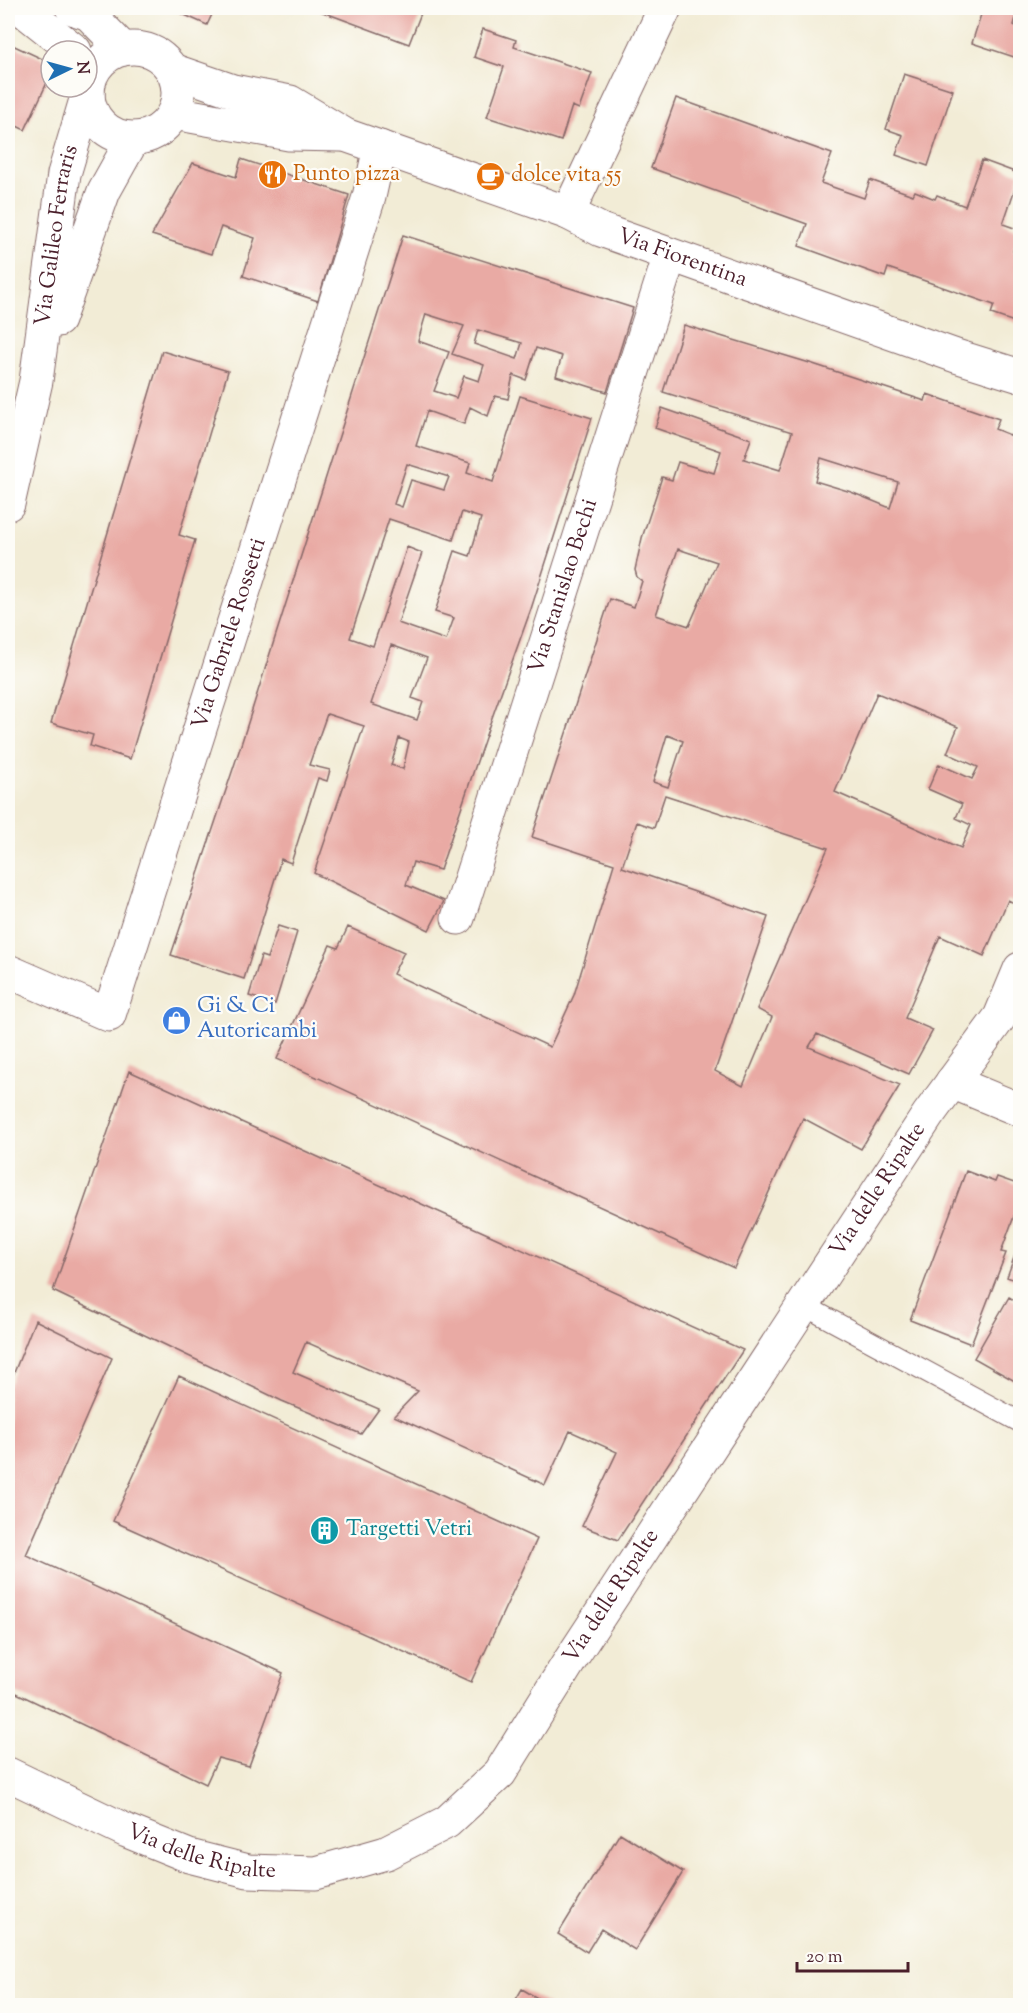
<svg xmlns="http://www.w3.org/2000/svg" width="1028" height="2013" viewBox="0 0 1028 2013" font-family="'Sorts Mill Goudy',serif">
  <rect width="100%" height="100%" fill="#fdfcf7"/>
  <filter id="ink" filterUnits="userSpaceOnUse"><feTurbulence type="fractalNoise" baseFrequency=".0167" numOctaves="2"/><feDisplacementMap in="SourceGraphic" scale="12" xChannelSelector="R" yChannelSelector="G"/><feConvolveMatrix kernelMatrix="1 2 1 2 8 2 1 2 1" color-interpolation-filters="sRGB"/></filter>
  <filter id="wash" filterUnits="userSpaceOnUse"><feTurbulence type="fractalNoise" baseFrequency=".008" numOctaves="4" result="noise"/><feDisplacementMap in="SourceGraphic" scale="24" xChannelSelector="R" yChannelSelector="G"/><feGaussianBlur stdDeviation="1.35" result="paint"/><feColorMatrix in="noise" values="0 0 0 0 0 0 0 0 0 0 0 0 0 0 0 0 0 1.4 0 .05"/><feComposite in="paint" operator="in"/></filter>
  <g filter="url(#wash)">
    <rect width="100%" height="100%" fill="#f2ecd6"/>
    <g id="blocks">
      <!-- building -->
      <path fill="#e9aaa4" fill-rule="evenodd" d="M169 8H215L207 25Z
        M312 8H423L409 44Z
        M983 8H1009L1018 11 1014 25 1020 28V59L972 43Z
        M483 29 516 40 514 47 592 73 579 109 572 106 561 141 487 117 504 67 474 57Z
        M8 43 51 63V74L25 130 8 122Z
        M904 74 953 90 928 166 896 155 903 135 886 129Z
        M676 98 832 154 821 183 864 198 870 180 913 195 915 191 935 199 937 195 965 206 982 160 1020 174 1003 224 1020 230 1013 251 1020 254V324L991 314 994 305 888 268 885 277 799 246 807 224 651 168Z
        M241 159 349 195 318 301 243 276 255 238 221 227 211 254 152 235 193 163 236 177Z
        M403 235 633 308 607 392 556 376 562 356 536 348 526 380 513 375 508 399 495 396 488 416 470 407 464 424 427 411 416 446 470 463 467 473 493 482 520 396 592 418 531 609 489 726 440 870 413 862 406 885 444 901 429 930 314 873 364 726 327 714 309 765 330 770 327 781 318 778 291 863 281 859 244 979 171 955 239 751ZM426 314 464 326 452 354 484 365 479 381 464 376 456 398 434 391 449 352 418 341ZM478 330 522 343 517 359 474 344ZM407 464 449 477 444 490 411 480 402 507 394 504ZM462 512 481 518 470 556 455 551 435 612 454 618 446 640 398 623 422 553 407 547 373 646 350 638 389 519 453 540ZM391 645 427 658 412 698 423 702 417 720 371 704ZM399 738 409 742 403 769 391 765Z
        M684 325 813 364 925 401 927 394 999 419 995 429 1020 439V906L1008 900 984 956 940 936 905 1018 933 1030 909 1074 817 1034 809 1047 900 1085 861 1149 803 1118 734 1268 277 1059 330 945 338 948 348 927 404 952 393 974 550 1047 574 995 614 864 532 837 610 599 634 607 642 581 637 577 635 570 642 538 662 477 672 480 678 462 714 473 721 451 655 428 662 408 751 439 744 459 780 470 792 432 663 392ZM821 458 898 482 890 508 851 492 815 481ZM678 549 717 562 689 626 656 615ZM877 693 958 727 947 753 978 767 972 779 939 764 928 789 962 804 956 818 971 825 961 848 835 792ZM667 735 683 741 668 787 653 782ZM665 795 828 848 757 1009 772 1017 743 1086 715 1071 768 917 622 867 637 822 654 828Z
        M162 351 228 371 179 535 195 540 130 759 90 746 93 735 51 723Z
        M278 926 297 932 275 1004 249 996 261 956 267 958Z
        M129 1071 743 1350 618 1540 582 1526 617 1452 570 1431 545 1485 394 1416 418 1391 306 1342 293 1372 379 1409 361 1434 282 1401 53 1291Z
        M966 1171 995 1182 997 1177 1020 1185V1200L1001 1252 1006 1253 971 1344 910 1320Z
        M1020 1241V1282L1007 1277Z
        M1009 1297 1020 1304V1384L974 1358Z
        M35 1320 112 1358 26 1555 283 1673 249 1766 218 1758 206 1784 8 1689V1388Z
        M179 1376 537 1539 471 1682 113 1521Z
        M620 1833 683 1872 635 1950 601 1929 587 1952 558 1934Z
        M522 1989 551 2006H512Z"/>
    </g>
  </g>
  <g filter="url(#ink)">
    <use href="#blocks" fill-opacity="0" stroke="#856767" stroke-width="1.5"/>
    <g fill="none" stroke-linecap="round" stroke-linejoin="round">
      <defs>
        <path id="lane" d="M803 1305 1020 1422"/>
        <g id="street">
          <path d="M568 213 665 8"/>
          <path id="s1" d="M458 918 670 255"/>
          <path id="s2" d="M8 971 109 1015 369 197 380 147"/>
          <path d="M952 1082 1020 1110"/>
          <path id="s3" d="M8 1774 127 1831 189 1856 248 1871 316 1873 386 1853 447 1822 500 1773 571 1659 928 1115 1000 1017 1020 969"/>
        </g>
        <g id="secondary">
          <path d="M21 8 75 51"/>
          <path d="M72 8 89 14 123 49"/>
          <circle cx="133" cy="93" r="45"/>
          <path id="s4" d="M172 70 233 91 290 102 345 135 568 213 601 230 956 356 1020 376"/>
          <path d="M174 113 289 134 341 135"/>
          <path d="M58 320 104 191 133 139"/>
          <path id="s5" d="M8 504 36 381 64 174 88 93"/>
        </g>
      </defs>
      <!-- lane casing -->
      <use href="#lane" stroke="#856767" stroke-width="22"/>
      <!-- street casing -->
      <use href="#street" stroke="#856767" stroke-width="35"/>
      <!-- secondary casing -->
      <use href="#secondary" stroke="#856767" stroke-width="35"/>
      <!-- lane -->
      <use href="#lane" stroke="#fff" stroke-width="20"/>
      <!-- street -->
      <use href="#street" stroke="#fff" stroke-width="33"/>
      <!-- secondary -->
      <use href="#secondary" stroke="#fff" stroke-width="33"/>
    </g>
  </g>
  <!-- icons -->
  <defs>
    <symbol id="restaurant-disc" viewBox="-11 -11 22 22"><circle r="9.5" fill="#e8710a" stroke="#fdfcf7"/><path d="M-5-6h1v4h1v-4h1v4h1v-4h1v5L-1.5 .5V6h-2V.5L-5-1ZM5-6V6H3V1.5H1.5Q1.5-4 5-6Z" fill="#fff"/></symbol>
    <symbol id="cafe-disc" viewBox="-11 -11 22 22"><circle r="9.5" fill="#e8710a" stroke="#fdfcf7"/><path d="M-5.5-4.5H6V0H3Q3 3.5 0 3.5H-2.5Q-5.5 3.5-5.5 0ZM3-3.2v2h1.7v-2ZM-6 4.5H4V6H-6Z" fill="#fff"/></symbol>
    <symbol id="shop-disc" viewBox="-11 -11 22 22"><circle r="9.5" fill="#3f7fe0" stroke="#fdfcf7"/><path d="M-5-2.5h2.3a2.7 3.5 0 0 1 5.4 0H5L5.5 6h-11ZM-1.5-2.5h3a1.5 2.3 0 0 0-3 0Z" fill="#fff"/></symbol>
    <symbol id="building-disc" viewBox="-11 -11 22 22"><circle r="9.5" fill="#0f9aa8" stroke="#fdfcf7"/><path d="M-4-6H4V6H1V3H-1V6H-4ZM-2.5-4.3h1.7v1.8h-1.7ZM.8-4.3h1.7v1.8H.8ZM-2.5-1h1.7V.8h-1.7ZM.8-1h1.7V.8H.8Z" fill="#fff"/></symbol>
  </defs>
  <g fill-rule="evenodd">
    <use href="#restaurant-disc" x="256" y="158" width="33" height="33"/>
    <use href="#cafe-disc" x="474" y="160" width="33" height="33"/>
    <use href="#shop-disc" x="160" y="1004" width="33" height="33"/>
    <use href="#building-disc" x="308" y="1514" width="33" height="33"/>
  </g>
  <g text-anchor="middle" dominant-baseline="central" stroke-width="4.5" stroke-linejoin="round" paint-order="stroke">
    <!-- food labels -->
    <g font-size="22" fill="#c56008" stroke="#fdfcf7" text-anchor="start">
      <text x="293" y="175">Punto pizza</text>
      <text x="511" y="176">dolce vita 55</text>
    </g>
    <!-- street labels -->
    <g font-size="22" fill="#4a1f2b" stroke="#fdfcf7">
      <text stroke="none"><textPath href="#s5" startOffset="273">Via Galileo Ferraris</textPath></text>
      <text stroke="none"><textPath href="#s4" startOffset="546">Via Fiorentina</textPath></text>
      <text stroke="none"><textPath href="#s1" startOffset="348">Via Stanislao Bechi</textPath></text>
      <text stroke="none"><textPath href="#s2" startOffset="510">Via Gabriele Rossetti</textPath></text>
      <text stroke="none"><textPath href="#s3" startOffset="1236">Via delle Ripalte</textPath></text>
      <text stroke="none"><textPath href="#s3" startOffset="750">Via delle Ripalte</textPath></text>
      <text stroke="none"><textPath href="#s3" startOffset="210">Via delle Ripalte</textPath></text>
    </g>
    <!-- shop labels -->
    <g font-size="22" fill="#366cbe" stroke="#fdfcf7" text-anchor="start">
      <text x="197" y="1007">Gi &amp; Ci<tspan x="197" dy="25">Autoricambi</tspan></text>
    </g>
    <!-- culture labels -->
    <g font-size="22" fill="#0d838f" stroke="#fdfcf7" text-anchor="start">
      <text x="346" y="1530">Targetti Vetri</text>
    </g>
  </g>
  <!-- margin -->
  <rect width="1028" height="2013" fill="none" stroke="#fdfcf7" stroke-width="30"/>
  <!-- north arrow -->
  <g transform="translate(69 69) rotate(85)"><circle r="28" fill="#fdfcf7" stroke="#b5a4a5" stroke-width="1.5"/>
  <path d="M0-4.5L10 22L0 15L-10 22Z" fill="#1f6fb2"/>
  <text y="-9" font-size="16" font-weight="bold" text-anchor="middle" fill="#4a1f2b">N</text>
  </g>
  <!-- scale -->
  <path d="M797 1962v9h111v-9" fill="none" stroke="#4a1f2b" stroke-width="3"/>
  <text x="806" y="1962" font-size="18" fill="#4a1f2b" stroke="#fdfcf7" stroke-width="4.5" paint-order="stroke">20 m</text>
</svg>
